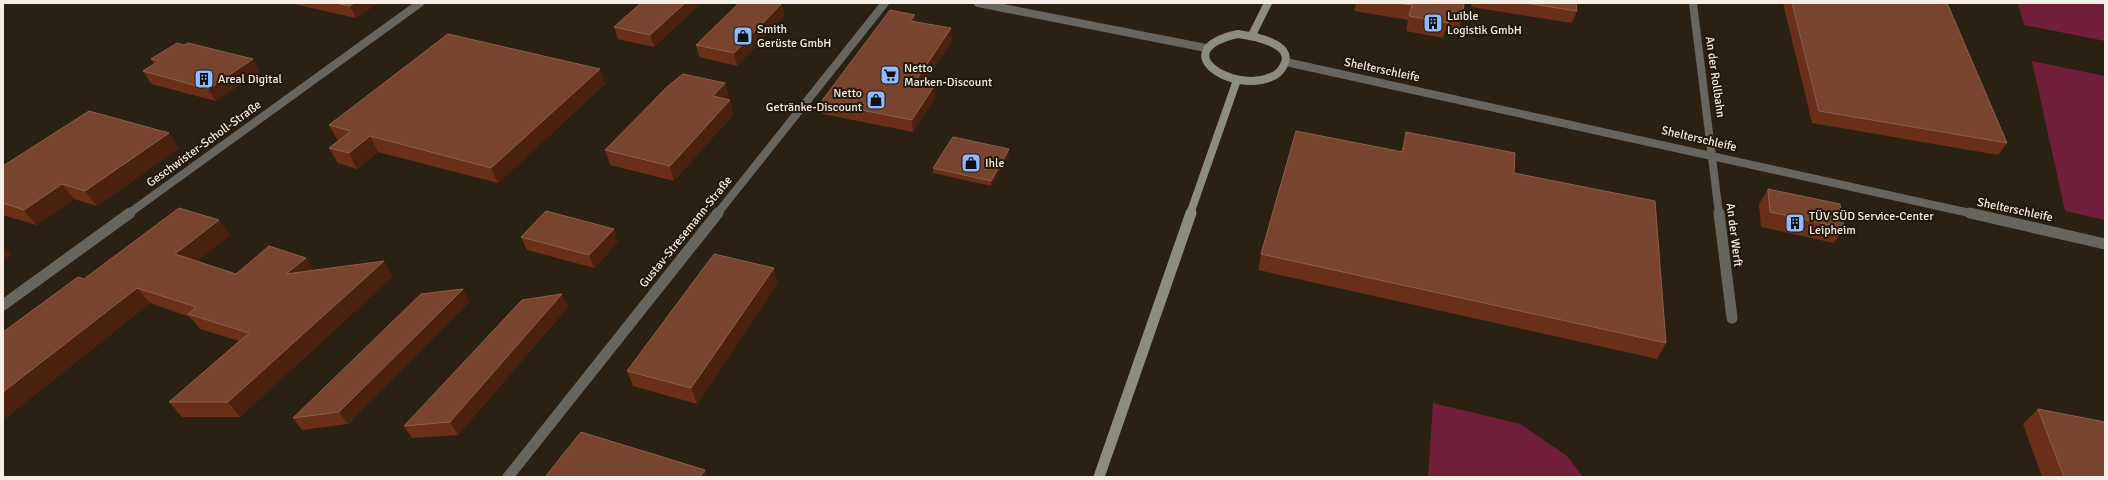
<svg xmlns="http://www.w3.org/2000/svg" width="2108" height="480" viewBox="0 0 2108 480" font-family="Signika,sans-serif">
  <rect width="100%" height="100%" fill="#2b2113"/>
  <!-- green -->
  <path fill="#701e3a" d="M2018 3H2105V41L2024 25Z
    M2032 61 2105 76V220L2065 211Z
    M1433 403 1520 424 1567 456 1583 477H1428Z"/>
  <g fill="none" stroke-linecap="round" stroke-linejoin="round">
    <!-- minor-far1 -->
    <path stroke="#66665e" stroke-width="8" d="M978 3 1206 48
      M1693 3 1719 214
      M1286 62 1974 214
      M128 214 420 3
      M717 214 885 3"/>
    <!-- minor -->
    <path stroke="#66665e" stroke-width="11" d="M1719 213 1732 318
      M1970 213 2105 244
      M3 305 130 213
      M508 477 718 213"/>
    <!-- secondary-far1 -->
    <path stroke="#8c8d7f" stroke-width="8" d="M1238 34C1252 36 1295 43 1284 65 1281 71 1277 75 1271 77 1231 94 1165 50 1238 34Z
      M1252 35 1268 3
      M1190 214 1237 80"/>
    <!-- secondary -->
    <path stroke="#8c8d7f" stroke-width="11" d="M1099 477 1191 213"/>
  </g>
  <!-- wall -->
  <path fill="#692f19" d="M289 3H378L356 18Z
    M701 3 654 47 618 39 614 27Z
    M1356 3H1464L1463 14 1459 29 1447 27 1443 38 1406 31 1408 20 1354 11Z
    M1472 3H1576L1577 11 1572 23 1471 7Z
    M1783 3H1947L2007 143 1998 155 1812 123Z
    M785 15 737 66 699 57 696 45Z
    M916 22 952 41 923 84 935 98 913 132 823 114 821 102Z
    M151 59 260 71 216 101 151 84 143 71 154 64Z
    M600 69 605 84 498 183 378 152 357 169 338 163 329 148 338 141 329 125Z
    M725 83 729 98 727 100H730L733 115 674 181 610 165 605 150Z
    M1406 132 1514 173 1666 343 1657 359 1258 270 1261 254 1401 151Z
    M179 148 97 206 74 199 36 225 3 215V166Z
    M1009 154 991 186 933 173V168Z
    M1768 189 1844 228 1834 243 1761 227 1759 204Z
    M230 235 197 261 236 274 315 271 384 261 392 277 240 417H182L169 402 239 341 200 329 190 317 150 303 3 420V332Z
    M521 237 618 242 594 268 527 250Z
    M778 283 697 404 633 386 627 371Z
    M463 289 469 302 348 424 302 430 293 418Z
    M568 307 458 435 412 438 404 426Z
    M2038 409 2105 477H2042L2023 424Z"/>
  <!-- shaded-wall -->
  <path fill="#4a210e" d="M354 3H378L356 18 350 6Z
    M685 3H701L654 47 650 35Z
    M782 3 785 15 737 66 734 53Z
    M915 15 916 27 910 21Z
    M951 28 952 41 916 95 915 82Z
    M253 59 260 71 216 101 208 89Z
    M600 69 605 84 498 183 491 168Z
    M725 83 729 98 716 111 713 96Z
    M934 86 935 98 913 132 912 120Z
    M730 100 733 115 674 181 670 166Z
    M169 133 179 148 97 206 85 191Z
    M370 136 378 152 357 169 349 153Z
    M1009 149V154L991 186V181Z
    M62 184 74 199 36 225 24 210Z
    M219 220 230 235 186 270 175 254Z
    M614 229 618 242 594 268 589 255Z
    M3 246 12 255 3 261Z
    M306 258 316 273 286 274Z
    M384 261 392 277 240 417 228 402Z
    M774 268 778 283 697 404 691 388Z
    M137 288 150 303 3 420V392Z
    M463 289 469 302 348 424 339 412Z
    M562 294 568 307 458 435 450 422Z
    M705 470 707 477H700Z"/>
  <!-- building -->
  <path fill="#78442f" stroke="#8c5e4c" d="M335 3H354L350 6Z
    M641 3H685L650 35 614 27Z
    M739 3H782L734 53 696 45Z
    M1398 3H1464L1463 14 1449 11 1448 23 1409 16 1412 5Z
    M1525 3H1576L1577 11Z
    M1792 3H1947L2007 143 1819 111Z
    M890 10 915 15 910 21 951 28 915 82 934 86 912 120 821 102Z
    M448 34 600 69 491 168 370 136 349 153 329 148 351 131 329 125Z
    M177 43 184 45 188 43 253 59 208 89 143 71 159 61 151 59Z
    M683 74 725 83 713 96 730 100 670 166 605 150 668 86Z
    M89 111 169 133 85 191 62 184 24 210 3 203V166Z
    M1296 131 1403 152 1406 132 1515 153 1514 173 1655 201 1666 343 1261 254Z
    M953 137 1009 149 991 181 933 168Z
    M1768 189 1840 204 1844 228 1770 212Z
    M179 208 219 220 175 254 236 274 269 246 306 258 286 274 384 261 228 402H169L249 333 188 314 196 307 137 288 3 392V332L78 277 84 279Z
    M546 211 614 229 589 255 521 237Z
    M714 254 774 268 691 388 627 371Z
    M463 289 339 412 293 418 421 294Z
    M562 294 450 422 404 426 522 300Z
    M2038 409 2105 422V477H2064Z
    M581 432 705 470 700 477H545Z"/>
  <!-- icons -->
  <defs>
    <symbol id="building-square" viewBox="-11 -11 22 22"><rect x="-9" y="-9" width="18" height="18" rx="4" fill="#8eb9fd" stroke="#22180a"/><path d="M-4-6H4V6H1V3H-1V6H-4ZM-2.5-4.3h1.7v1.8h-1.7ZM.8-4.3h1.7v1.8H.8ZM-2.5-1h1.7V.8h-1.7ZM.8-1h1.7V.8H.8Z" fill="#111"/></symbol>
    <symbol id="shop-square" viewBox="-11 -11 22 22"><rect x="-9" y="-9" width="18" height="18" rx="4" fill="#8eb9fd" stroke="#22180a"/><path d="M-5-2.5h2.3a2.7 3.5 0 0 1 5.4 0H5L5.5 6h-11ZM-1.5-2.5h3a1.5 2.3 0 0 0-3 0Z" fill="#111"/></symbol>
    <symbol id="supermarket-square" viewBox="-11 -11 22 22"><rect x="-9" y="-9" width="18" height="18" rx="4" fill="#8eb9fd" stroke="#22180a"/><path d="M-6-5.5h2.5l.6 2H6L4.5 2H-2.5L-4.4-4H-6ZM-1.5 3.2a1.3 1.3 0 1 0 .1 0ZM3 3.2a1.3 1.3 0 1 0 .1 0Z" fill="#111"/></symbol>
  </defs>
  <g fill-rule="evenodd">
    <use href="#building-square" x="1422" y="12" width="22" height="22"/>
    <use href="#shop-square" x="732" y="25" width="22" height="22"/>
    <use href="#supermarket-square" x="879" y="64" width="22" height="22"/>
    <use href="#building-square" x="193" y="68" width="22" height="22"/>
    <use href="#shop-square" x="865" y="89" width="22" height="22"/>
    <use href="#shop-square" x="960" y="152" width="22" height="22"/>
    <use href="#building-square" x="1784" y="212" width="22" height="22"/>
  </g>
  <g text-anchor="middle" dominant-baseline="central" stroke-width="4" stroke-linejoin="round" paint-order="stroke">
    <!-- poi labels -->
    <g font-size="12" fill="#f6eee5" stroke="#22180a" text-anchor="start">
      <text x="1447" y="16">Luible<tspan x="1447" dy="14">Logistik GmbH</tspan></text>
      <text x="757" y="29">Smith<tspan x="757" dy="14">Gerüste GmbH</tspan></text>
      <text x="904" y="68">Netto<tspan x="904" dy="14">Marken-Discount</tspan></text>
      <text x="218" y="79">Areal Digital</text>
      <text x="862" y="93" text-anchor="end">Netto<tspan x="862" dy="14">Getränke-Discount</tspan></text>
      <text x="985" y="163">Ihle</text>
      <text x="1809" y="216">TÜV SÜD Service-Center<tspan x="1809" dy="14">Leipheim</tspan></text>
    </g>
    <!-- street labels -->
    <g font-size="12" fill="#f6eee5" stroke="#22180a">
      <text transform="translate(1382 70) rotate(12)">Shelterschleife</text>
      <text transform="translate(1715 77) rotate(82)">An der Rollbahn</text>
      <text transform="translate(1699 139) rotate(13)">Shelterschleife</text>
      <text transform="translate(204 144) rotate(-36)">Geschwister-Scholl-Straße</text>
      <text transform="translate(2015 210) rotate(12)">Shelterschleife</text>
      <text transform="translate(686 232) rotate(-51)">Gustav-Stresemann-Straße</text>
      <text transform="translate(1734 235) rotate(83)">An der Werft</text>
    </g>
  </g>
  <!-- border -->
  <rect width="2108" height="480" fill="none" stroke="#f6eee5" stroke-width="8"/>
</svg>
